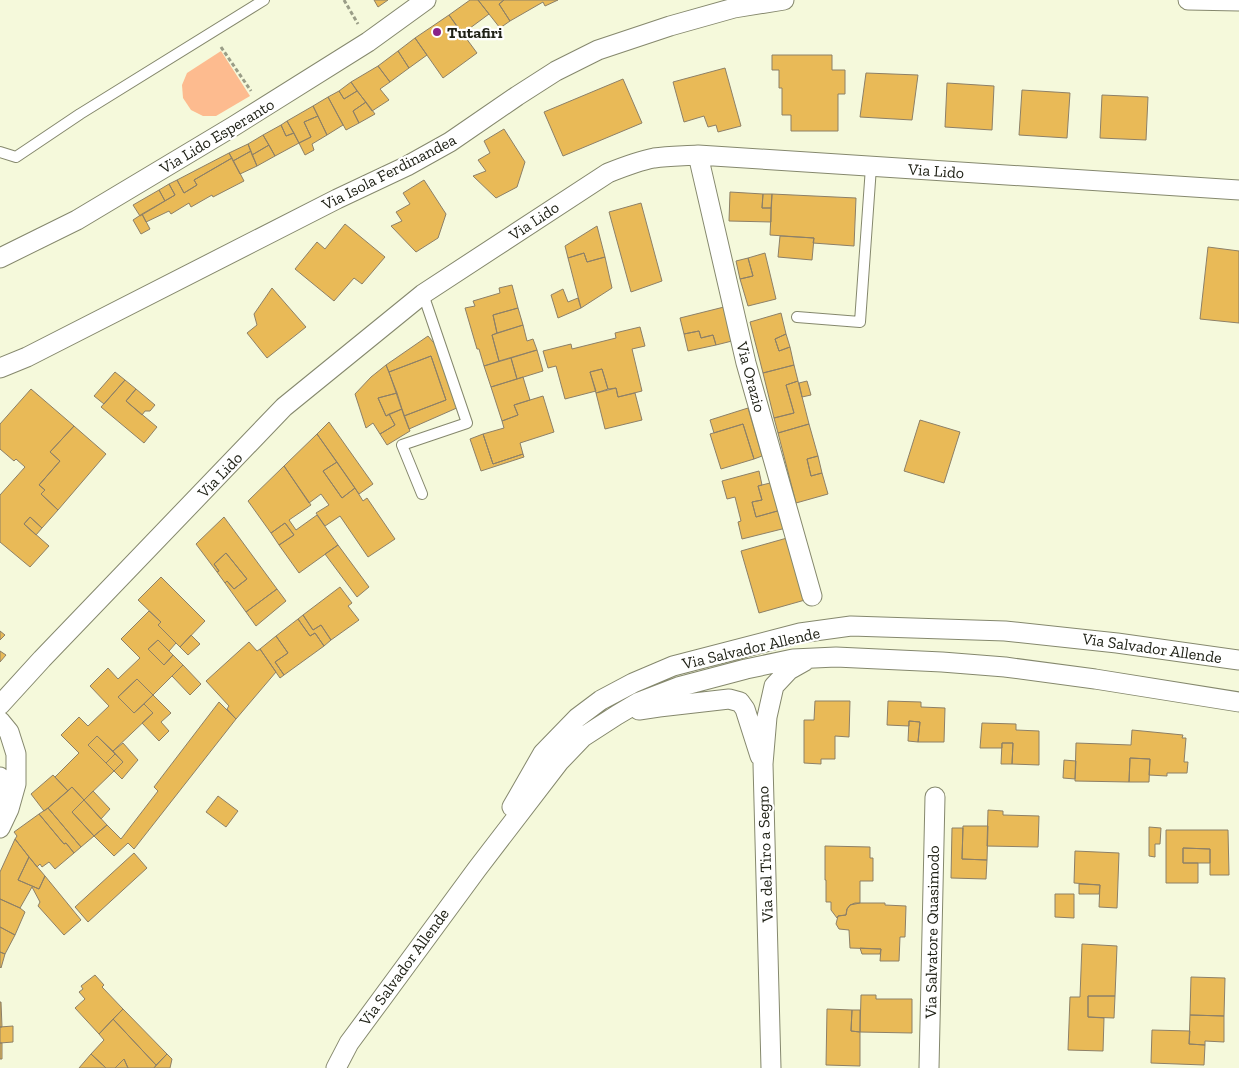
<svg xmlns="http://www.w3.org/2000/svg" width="1239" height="1068" viewBox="0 0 1239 1068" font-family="'Zilla Slab',serif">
  <rect width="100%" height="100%" fill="#f5f9db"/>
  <!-- green -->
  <path fill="#fdbb8f" d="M221 51 250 96 216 116H203L191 110 183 98 182 85 187 73Z"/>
  <!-- building -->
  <path fill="#e9ba57" stroke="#8d8067" d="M374 0H388L378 7Z
    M470 0H478L489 14 462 34 449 15Z
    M478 0H504L499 4 510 21 500 28Z
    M504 0H558L545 6 543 2 510 21 499 4Z
    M449 15 477 53 443 78 415 38Z
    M415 38 427 55 409 68 398 51Z
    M398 51 409 68 390 82 378 66Z
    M772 55H832V70H845V94H838V131H791V115H782V88H779V70H772Z
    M378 66 390 82 380 89 389 100 372 111 351 82Z
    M725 68 741 126 718 132 716 125 708 127 704 116 684 122 673 82Z
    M866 73 918 75 912 120 860 117Z
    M623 79 642 123 563 156 544 112Z
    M351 82 357 91 344 99 339 91Z
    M947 83 994 86 992 130 945 127Z
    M1022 90 1070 93 1067 138 1019 135Z
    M339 91 344 99 357 91 366 102 353 111 359 123 346 130 328 97Z
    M1102 95 1148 97 1146 140 1100 138Z
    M328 97 343 125 327 135 313 106Z
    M366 102 375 114 359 123 353 111Z
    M313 106 318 116 304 122 311 137 299 143 287 121Z
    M318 116 327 135 312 144 314 150 305 155 299 143 311 137 304 122Z
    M287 121 294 133 286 136 281 125Z
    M281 125 286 136 294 133 299 143 275 156 263 135Z
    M504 129 525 162 517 187 496 198 473 176 486 171 478 160 490 153 484 141Z
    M263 135 269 145 252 155 248 144Z
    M248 144 251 151 233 161 229 153Z
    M269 145 275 156 257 166 252 155Z
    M251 151 257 166 240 174 233 161Z
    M229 153 232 158 194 180 197 185 184 193 177 180Z
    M232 158 244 181 213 197 212 195 191 207 189 203 171 214 169 211 146 222 142 214 175 195 169 184 177 180 184 193 197 185 194 180Z
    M424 180 446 214 438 238 416 252 391 226 402 221 396 212 410 204 403 193Z
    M169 184 175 195 165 201 159 190Z
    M159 190 165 201 140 216 133 205Z
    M730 192 763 194 762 208H771V222L729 221Z
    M763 194H772L771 208H762Z
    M772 194 856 198 854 246 813 243 814 238 770 235Z
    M641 203 662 281 631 292 609 212Z
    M142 214 150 229 141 234 133 220Z
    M345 224 385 257 362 284 354 278 334 301 295 269 317 242 325 249Z
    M597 226 605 257 587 262 584 253 568 258 565 246Z
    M780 236 814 238 812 260 778 257Z
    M1208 247 1239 251V323L1200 319Z
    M584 253 587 262 605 257 612 288 581 308 568 258Z
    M765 253 776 299 748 306 740 279 753 276 748 258Z
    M748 258 753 276 740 279 736 261Z
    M512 285 518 308 493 315 497 333 492 335 499 361 484 366 479 349H477L465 308 475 306 473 301 500 293 499 288Z
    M272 288 306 327 267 358 247 333 257 325 254 314Z
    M563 289 568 302 578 298 581 308 558 318 551 295Z
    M728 306 736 340 716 345 713 335 701 338 699 331 684 334 680 318Z
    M518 308 523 325 497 333 493 315Z
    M781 313 786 334 775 339 779 351 790 347 794 365 763 373 750 322Z
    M523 325 527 341 533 339 537 350 499 361 492 335Z
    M640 327 645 346 632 349 642 391 618 397 616 388 608 389 602 369 590 372 596 391 565 399 556 366 548 368 543 351 571 344 572 349 616 338 615 333Z
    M699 331 701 338 713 335 716 345 688 351 684 334Z
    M786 334 790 347 779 351 775 339Z
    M428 336 439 349 459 407 409 429 404 416 446 400 431 356 389 372 386 365Z
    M537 350 543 371 517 379 511 358Z
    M431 356 446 400 404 416 389 372Z
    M511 358 517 379 491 387 484 366Z
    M386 365 397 393 378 398 386 416 389 414 395 425 380 434 373 423 366 428 355 394 371 377Z
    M794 365 798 381 786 385 794 413 774 418 763 373Z
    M602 369 608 389 596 393 590 372Z
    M115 372 125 380 104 404 94 396Z
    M523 377 530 400 514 405 518 415 502 421 491 387Z
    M125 380 136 389 126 401 157 427 144 443 101 407Z
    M798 381 809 424 778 433 774 418 794 413 786 385Z
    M807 381 811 395 802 397 799 383Z
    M616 388 618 397 635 393 642 420 605 429 596 393Z
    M31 389 74 426 50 452 60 461 39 485 45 490 41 494 58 510 42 528 30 517 24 524 49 546 30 567 0 542V495L25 467 16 459 14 461 0 449V424Z
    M136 389 155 405 150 411H145L142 415 126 401Z
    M397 393 402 409 386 416 378 398Z
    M543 396 554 432 520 443 523 454 493 464 483 434 504 428 502 421 518 415 514 405Z
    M748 408 762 456 754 459 743 424 714 433 710 420Z
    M402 409 410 431 387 445 380 434 395 425 389 414Z
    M920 420 960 432 944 483 904 471Z
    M329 422 373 484 359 494 317 434Z
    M743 424 754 459 721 469 710 434Z
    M809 424 818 456 807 459 811 476 822 473 828 494 796 503 778 433Z
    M74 426 106 454 58 510 41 494 45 490 39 485 60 461 50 452Z
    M317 434 337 462 323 471 342 498 355 488 363 501 367 498 395 539 368 557 340 516 325 526 316 513 329 505 321 494 309 503 284 466Z
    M483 434 493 464 523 454 524 457 481 471 470 439Z
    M818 456 822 473 811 476 807 459Z
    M337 462 355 488 342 498 323 471Z
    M284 466 311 505 289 520 296 530 317 515 338 545 299 573 279 545 294 535 285 523 271 533 248 501Z
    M759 471 762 485 758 486 762 500 752 502 756 517 781 510 786 528 742 539 738 522 741 521 735 497 727 499 722 481Z
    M774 482 781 510 756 517 752 502 762 500 758 486Z
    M30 517 42 528 36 535 24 524Z
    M224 517 277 589 246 612 225 583 227 581 234 589 247 579 226 553 214 564 219 571 217 572 196 544Z
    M285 523 294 535 279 545 271 533Z
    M787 538 805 600 759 613 741 551Z
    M338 545 369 587 357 597 325 554Z
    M226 553 247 579 234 589 227 581 225 583 217 572 219 571 214 564Z
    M161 577 205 621 180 647 158 625 161 622 138 600Z
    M340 587 352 603 348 606 359 620 331 640 321 625 313 630 303 615Z
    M277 589 286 601 256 626 246 612Z
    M149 611 161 622 158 625 176 643 169 651 158 640 148 649 164 665 173 655 183 665 153 695 137 679 118 697 134 713 144 704 153 713 113 751 97 736 88 745 114 771 84 800 72 787 68 791 55 777 79 753 61 735 79 717 88 726 109 706 90 686 108 668 118 679 140 658 121 639Z
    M303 615 313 630 321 625 331 640 324 646 315 633 310 636 298 619Z
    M298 619 310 636 315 633 324 646 284 675 275 662 288 653 276 636Z
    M0 631 5 635 0 640Z
    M191 635 200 644 188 655 180 647Z
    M276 636 288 653 275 662 284 675 280 678 260 649Z
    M158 640 173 655 164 665 148 649Z
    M249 642 257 651 260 649 276 672 236 719 227 709 229 706 206 681Z
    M0 651 6 655 0 662Z
    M183 665 201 684 190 695 172 676Z
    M137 679 153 695 134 713 118 697Z
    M153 695 171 713 161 722 169 731 159 741 142 723 153 713 144 704Z
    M815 701H850L849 737 835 736V759H821V764L804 763V720H814Z
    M888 701 921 702V707L945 708 944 742H918L920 722 909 721V726L887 725Z
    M219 702 236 719 134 849 128 843 114 856 94 836 107 825 121 839 158 791 154 787Z
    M909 721 920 722 918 742 908 741Z
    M982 723 1016 724V730L1039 731V765L1012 764 1013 743H1002V748H980Z
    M1132 730 1183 735 1182 738H1186L1184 762H1188L1187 773H1167V776L1149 775 1150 759 1130 758 1129 782 1075 781 1076 743 1131 745Z
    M97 736 115 754 106 763 88 745Z
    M123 743 138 760 122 779 114 771 123 762 113 751Z
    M1002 743H1013L1012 764H1001Z
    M115 754 123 762 114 771 106 763Z
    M1130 758 1150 759 1149 782H1129Z
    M1064 760 1076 761 1075 779 1063 778Z
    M53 775 68 791 48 808 44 811 31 794Z
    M72 787 84 800 72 812 94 836 81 847 48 808Z
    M93 791 110 809 101 819 84 800Z
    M218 796 238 811 226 827 206 812Z
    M84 800 107 825 94 836 72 812Z
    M48 808 81 847 74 853 66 843 64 844 39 814Z
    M988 810 1003 811V815L1039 816 1038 847 987 846Z
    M39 814 64 844 66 843 74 853 55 869 49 862 42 867 40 864 37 867 15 839 17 836 14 832Z
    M963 826H988L987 860 962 859Z
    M1149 827 1161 828 1160 844H1155V857L1149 856Z
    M952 828H963L962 859 987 860 986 879 951 878Z
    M1166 830H1228L1229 875H1210V849L1183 848V863H1198V883H1166Z
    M15 839 29 857 18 880 39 889 45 876 81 920 64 935 38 906 40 902 32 887 20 908 0 899V872Z
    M825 846 870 847V858H873V881H860V903L850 905 847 909 846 915 838 916 837 918 831 910V902H826V880H825Z
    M1183 848 1210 849V863H1183Z
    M1075 851 1119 853 1117 908 1099 907 1100 885 1074 883Z
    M134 853 147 868 88 922 75 907Z
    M29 857 45 876 39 889 18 880Z
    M1079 884 1100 885 1099 894H1079Z
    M1055 894H1074V918L1055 917Z
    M0 899 20 908 25 912 15 935 0 927Z
    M855 903H885V905L906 906 905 937H900L899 961H880L881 949 850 948 849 930 839 929 836 924 838 916 846 915 847 909 850 905Z
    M0 927 15 935 5 954 0 952Z
    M1082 944 1117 946 1115 996H1088V1017L1104 1018 1103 1051 1068 1050 1070 997H1080Z
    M860 948 881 949 880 954H862Z
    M0 952 5 954 1 968 0 967Z
    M95 975 104 985 102 987 123 1009 99 1034 75 1008 85 999 79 992 83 989 81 986Z
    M1191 977 1225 978 1224 1016 1190 1015Z
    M861 995H876V999H912V1033L860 1032Z
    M1088 996H1115L1114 1018 1088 1017Z
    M0 1002H1L2 1027H0Z
    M123 1009 167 1054 156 1065 113 1019Z
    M827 1009 852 1010 851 1031 860 1032V1066L826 1065Z
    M852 1010H860V1032L851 1031Z
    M1190 1015 1224 1016V1042L1205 1041V1045L1189 1044Z
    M113 1019 156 1065 154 1068H128L124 1059 115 1068H106L91 1054 104 1040 99 1034Z
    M13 1026V1042L0 1043V1027Z
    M1152 1030 1190 1031 1189 1044 1205 1045 1204 1065 1151 1063Z
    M0 1043H2V1059H0Z
    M91 1054 106 1068H79Z
    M167 1054 172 1059 170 1068H154Z
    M124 1059 128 1068H115Z"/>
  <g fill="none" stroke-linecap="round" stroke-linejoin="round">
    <defs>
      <path id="service" d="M0 152 16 157 80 114 264 0
        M797 317 860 322 871 167
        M422 494 402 445 467 423 423 294"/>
      <path id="minor" d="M1188 0 1239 1
        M698 155 746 363 812 596
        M0 258 77 220 234 126 368 42 426 0
        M0 368 27 357 337 199 407 166 450 142 517 96 556 71 598 50 670 26 734 8 784 0
        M0 705 42 659 284 407 423 294 608 173C623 167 638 161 654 158 668 156 683 156 698 155L1239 190
        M639 710 659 707 729 699 740 702 745 709 760 756
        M0 721 9 732 16 754V784L9 809 0 828
        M0 777 9 808
        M512 807 543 753 577 718 601 700 633 683 673 666 800 633 851 626 1005 631 1117 643 1239 660
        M336 1068 349 1043 380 1001 477 869 559 762 583 737 617 715 639 702 678 687 746 669 793 659 836 657 942 662 1005 667 1095 679 1239 702
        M771 1068 763 764 767 717 774 686 789 670 805 661
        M929 1068 935 797"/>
    </defs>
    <!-- service casing -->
    <use href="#service" stroke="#85886d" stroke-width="12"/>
    <!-- minor casing -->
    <use href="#minor" stroke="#85886d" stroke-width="21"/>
    <!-- path -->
    <path stroke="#9a9d87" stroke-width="3" stroke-dasharray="4 2.5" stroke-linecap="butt" d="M344 0 358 24
      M221 47 251 91"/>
    <!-- service -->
    <use href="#service" stroke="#fff" stroke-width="10"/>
    <!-- minor -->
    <use href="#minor" stroke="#fff" stroke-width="19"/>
  </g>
  <!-- markers -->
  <circle fill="#892289" stroke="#fff" stroke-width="2" cx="437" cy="32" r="5"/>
  <g text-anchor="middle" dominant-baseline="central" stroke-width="4.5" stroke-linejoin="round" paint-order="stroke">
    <!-- poi labels -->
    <g font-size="16" font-weight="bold" fill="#202217" stroke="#fff" text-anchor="start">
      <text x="447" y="32">Tutafiri</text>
    </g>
    <!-- street labels -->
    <g font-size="16" fill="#202217" stroke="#fff">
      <text transform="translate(217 136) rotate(-31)">Via Lido Esperanto</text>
      <text transform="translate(936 171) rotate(4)">Via Lido</text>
      <text transform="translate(389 172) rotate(-27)">Via Isola Ferdinandea</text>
      <text transform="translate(534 221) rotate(-34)">Via Lido</text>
      <text transform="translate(751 377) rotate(75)">Via Orazio</text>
      <text transform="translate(220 475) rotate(-46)">Via Lido</text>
      <text transform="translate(751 648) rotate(-13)">Via Salvador Allende</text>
      <text transform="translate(1152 648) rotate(8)">Via Salvador Allende</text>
      <text transform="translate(765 854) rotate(-92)">Via del Tiro a Segno</text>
      <text transform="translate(932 932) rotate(-89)">Via Salvatore Quasimodo</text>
      <text transform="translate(404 967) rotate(-54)">Via Salvador Allende</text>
    </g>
  </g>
</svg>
